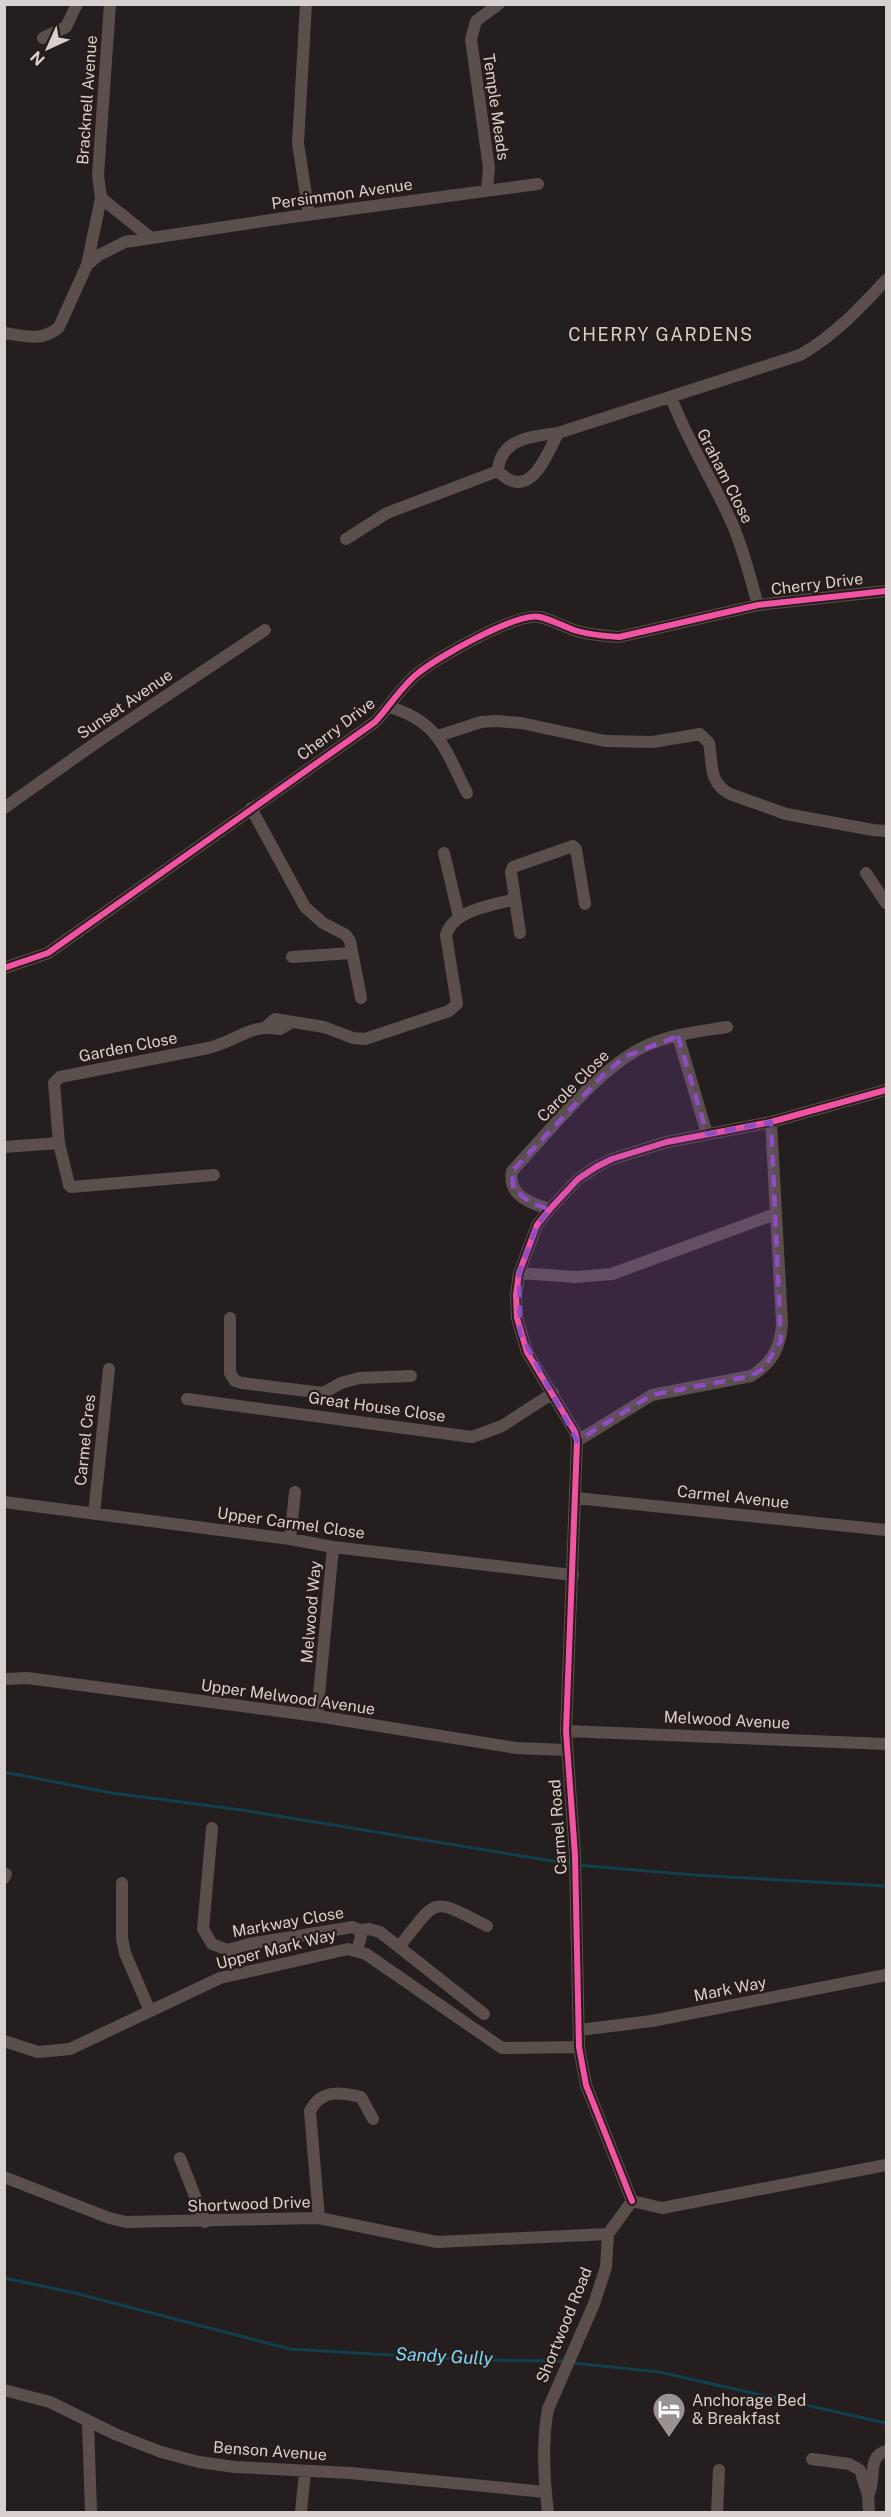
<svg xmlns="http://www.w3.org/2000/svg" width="891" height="2517" viewBox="0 0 891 2517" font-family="'Public Sans',sans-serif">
  <rect width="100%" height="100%" fill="#241e1e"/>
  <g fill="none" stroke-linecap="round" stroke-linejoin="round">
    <!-- stream -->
    <path stroke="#103f4e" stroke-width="3" d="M4 1772 112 1793 242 1810 571 1864
      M577 1865 694 1875 886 1886
      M4 2278 71 2292 290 2349 473 2360 564 2361
      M573 2363 659 2372 886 2423"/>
    <!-- minor -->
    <path stroke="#5a4f4d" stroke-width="12" d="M306 4 298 143 309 215
      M43 38 66 27 77 4
      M487 190 489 168 471 39 476 21 499 4
      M101 198 151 238
      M87 265 99 255 125 242 284 218 538 184
      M4 333C25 336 43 342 59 327L87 265 101 198 98 175 110 4
      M671 397C687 440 712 479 731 521 743 547 750 577 758 605
      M558 433C546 457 529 503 498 471 500 439 531 436 558 433L800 355C834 336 860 308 886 280
      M346 539 387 513 498 471
      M389 707C439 721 445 750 467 793
      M438 736 481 722 496 721 521 723 605 741 653 742 700 734 709 743C713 765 708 782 730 794L786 814 873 830 886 831
      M4 808 97 742 265 630
      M251 808 305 907 323 923 346 935 350 941 361 998
      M444 853 459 917
      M866 873 886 903
      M520 933 511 872 513 867 573 846 576 849 585 904
      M292 957 352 953
      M4 968 48 953 375 722C389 707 401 687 417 674 436 658 517 612 540 617 552 620 563 626 574 630 589 635 604 636 619 637L758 605 886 591
      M266 1027 275 1019 324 1027 353 1038 365 1039 449 1011 457 1004 446 935C454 909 492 906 515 899
      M678 1036 707 1134
      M4 1147 59 1143
      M214 1175 71 1187 69 1185 59 1143 54 1083 60 1077 208 1048C238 1041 247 1024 280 1029L290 1023
      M550 1209C531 1204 507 1195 512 1171 549 1132 602 1063 650 1044 674 1034 701 1031 727 1027
      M519 1273 576 1277 612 1274 775 1214
      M230 1318V1373L235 1381 242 1383 323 1393 341 1383 359 1378 411 1376
      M187 1399 472 1437 502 1426 553 1393
      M577 1441 652 1395 751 1376C772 1363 781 1347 782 1323L771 1122
      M576 1498 886 1530
      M4 1502 290 1539 333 1547 573 1575
      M94 1514 109 1369
      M290 1539 295 1492
      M4 1679 27 1678 317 1716 516 1748 566 1750
      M317 1716 333 1547
      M566 1731 886 1744
      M212 1828 203 1929 212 1944 228 1950 249 1944 353 1927 359 1930 361 1937 357 1950
      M4 1878 6 1874
      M122 1883V1938L125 1953 150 2011
      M359 1930 369 1929 380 1932 484 2014
      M399 1947C439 1897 430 1897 487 1926
      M579 2030 652 2021 886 1975
      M4 2041 38 2052 70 2049 220 1978 348 1949 366 1954 502 2048 579 2047
      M180 2158 205 2222
      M4 2177 109 2218 126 2222 319 2218 437 2242 608 2234
      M632 2201 586 2085 579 2047 575 1855 566 1731 577 1441 575 1432 527 1352 517 1318 516 1295 519 1273 537 1225 550 1209 578 1179 596 1167 612 1159 667 1142 771 1122 886 1090
      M319 2218 310 2111C321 2089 341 2092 361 2097L373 2119
      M4 2390 50 2402 115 2434 161 2452 199 2462 235 2467 350 2473 545 2492
      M88 2423 91 2512
      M812 2459 849 2464 860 2470 868 2495 869 2512
      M868 2495C877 2480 866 2457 886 2451
      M301 2512 305 2471
      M548 2512C544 2480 542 2441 548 2409L594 2304 606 2267 608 2234 632 2201 662 2208 886 2165
      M717 2512 719 2470"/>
    <defs>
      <path id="cycleway" d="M4 968 48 953 375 722C389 707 401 687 417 674 436 658 517 612 540 617 552 620 563 626 574 630 589 635 604 636 619 637L758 605 886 591
        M632 2201 586 2085 579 2047 575 1855 566 1731 577 1441 575 1432 527 1352 517 1318 516 1295 519 1273 537 1225 550 1209 578 1179 596 1167 612 1159 667 1142 771 1122 886 1090"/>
    </defs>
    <!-- cycleway casing -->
    <use href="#cycleway" stroke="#281c1a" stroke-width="10"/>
    <!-- cycleway -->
    <use href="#cycleway" stroke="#f153a3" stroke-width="6"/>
  </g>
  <!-- marked area -->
  <path fill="#8e4dc2" fill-opacity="0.2" stroke="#8e4dc2" stroke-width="4.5" stroke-dasharray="12 8" stroke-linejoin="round" d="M678 1036 707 1134 771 1122 781 1341 763 1369 751 1376 652 1395 577 1441 520 1333 519 1273 537 1225 550 1209 532 1204 513 1189 512 1171 604 1074 626 1056Z"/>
  <!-- icons -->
  <defs>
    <symbol id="hotel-pin" viewBox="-11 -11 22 30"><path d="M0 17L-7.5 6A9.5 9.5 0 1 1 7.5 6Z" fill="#999290" stroke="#281c1a"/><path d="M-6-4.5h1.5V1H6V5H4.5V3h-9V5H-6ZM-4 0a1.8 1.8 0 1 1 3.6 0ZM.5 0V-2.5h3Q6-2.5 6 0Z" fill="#fff"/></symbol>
  </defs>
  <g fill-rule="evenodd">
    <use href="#hotel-pin" x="650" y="2390" width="38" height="52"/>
  </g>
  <g text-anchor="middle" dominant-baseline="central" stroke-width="4.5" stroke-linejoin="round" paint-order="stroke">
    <!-- street labels -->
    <g font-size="16" fill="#d8d0ce" stroke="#281c1a">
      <text transform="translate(87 100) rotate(-86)">Bracknell Avenue</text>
      <text transform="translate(496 107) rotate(82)">Temple Meads</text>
      <text transform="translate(342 194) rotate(-8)">Persimmon Avenue</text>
      <text transform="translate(725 476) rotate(63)">Graham Close</text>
      <text transform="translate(817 584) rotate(-7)">Cherry Drive</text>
      <text transform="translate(125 704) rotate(-34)">Sunset Avenue</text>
      <text transform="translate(336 729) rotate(-37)">Cherry Drive</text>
      <text transform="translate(128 1047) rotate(-11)">Garden Close</text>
      <text transform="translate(573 1086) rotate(-45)">Carole Close</text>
      <text transform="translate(377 1407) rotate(8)">Great House Close</text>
      <text transform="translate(85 1440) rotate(-84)">Carmel Cres</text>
      <text transform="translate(733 1497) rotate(6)">Carmel Avenue</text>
      <text transform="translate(291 1523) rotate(8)">Upper Carmel Close</text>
      <text transform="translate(311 1612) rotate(-85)">Melwood Way</text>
      <text transform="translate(288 1697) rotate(8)">Upper Melwood Avenue</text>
      <text transform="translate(727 1720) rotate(3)">Melwood Avenue</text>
      <text transform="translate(558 1827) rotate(-94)">Carmel Road</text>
      <text transform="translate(288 1922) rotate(-10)">Markway Close</text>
      <text transform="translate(276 1949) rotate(-14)">Upper Mark Way</text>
      <text transform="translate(730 1989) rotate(-11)">Mark Way</text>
      <text transform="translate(249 2204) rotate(-2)">Shortwood Drive</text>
      <text transform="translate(564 2325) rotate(-68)">Shortwood Road</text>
      <text transform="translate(270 2451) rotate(4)">Benson Avenue</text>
    </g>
    <!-- poi labels -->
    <g font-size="16" fill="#d8d0ce" stroke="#281c1a" text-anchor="start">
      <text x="692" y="2400">Anchorage Bed<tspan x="692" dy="18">&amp; Breakfast</tspan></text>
    </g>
    <!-- neighbourhood labels -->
    <g font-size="18" letter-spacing="1.5" fill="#d8d0ce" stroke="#281c1a">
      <text x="661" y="334">CHERRY GARDENS</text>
    </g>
    <!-- water labels -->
    <g font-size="18" font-style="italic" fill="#78d8fc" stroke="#281c1a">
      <text transform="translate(444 2356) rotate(3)">Sandy Gully</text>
    </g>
  </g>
  <!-- border -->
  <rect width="891" height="2517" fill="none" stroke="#d8d0ce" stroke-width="12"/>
  <!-- north arrow -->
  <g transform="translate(48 48) rotate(225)" stroke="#281c1a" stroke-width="4.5" paint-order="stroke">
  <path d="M0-4.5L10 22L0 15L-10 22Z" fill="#d8d0ce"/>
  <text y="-9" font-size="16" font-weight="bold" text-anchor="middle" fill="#d8d0ce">N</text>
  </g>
</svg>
